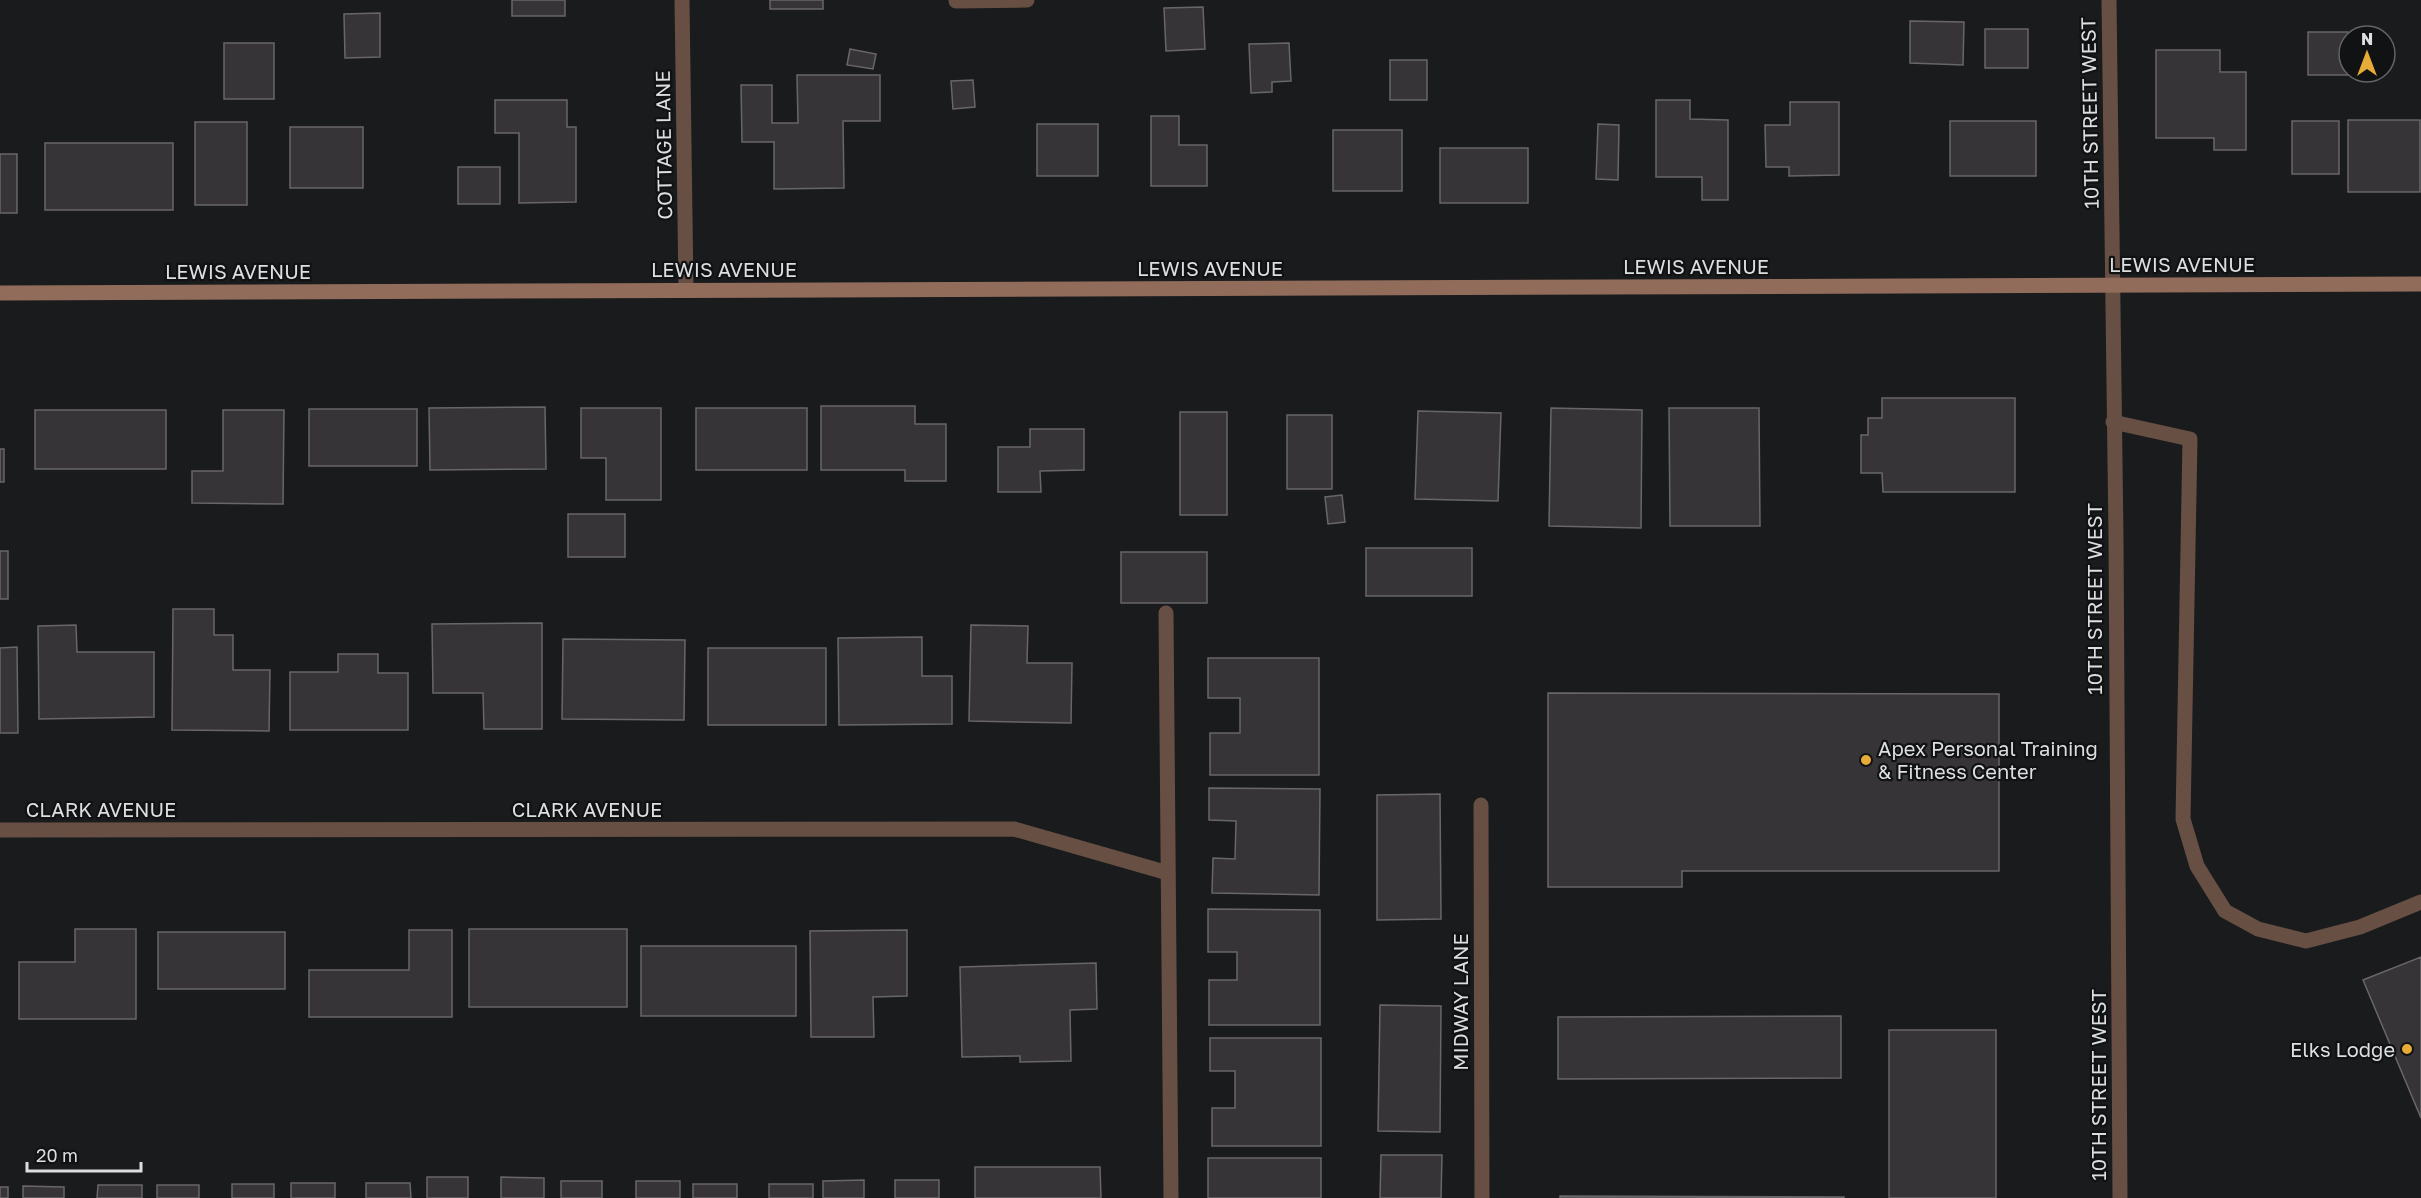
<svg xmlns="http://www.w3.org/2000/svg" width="2421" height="1198" viewBox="0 0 2421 1198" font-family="'Golos Text',sans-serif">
  <rect width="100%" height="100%" fill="#191b1d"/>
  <!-- building -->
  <path fill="#373437" stroke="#696669" stroke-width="1.5" d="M512 0H565V16H512Z
    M770 0H823V9H770Z
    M1203 7 1205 49 1166 51 1164 8Z
    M380 13V57L345 58 344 14Z
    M1910 21 1964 22 1963 65 1910 63Z
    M1985 29H2028V68H1985Z
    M2308 32H2348V75H2308Z
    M224 43H274V99H224Z
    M1289 43 1291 81 1272 82V92L1251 93 1249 44Z
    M850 49 876 54 873 69 847 65Z
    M2156 50H2220V72H2246V150H2214V138H2156Z
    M1390 60H1427V100H1390Z
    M797 75H880V121H843L844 188 774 189V142H742L741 85H772V123H798Z
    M973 80 975 107 953 109 951 81Z
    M495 100H567V127H576V202L519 203V133H495Z
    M1656 100H1690V119L1728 120V200H1702V177H1656Z
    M1790 102H1839V175L1789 176V167H1766L1765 125H1790Z
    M1151 116H1179V145H1207V186H1151Z
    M2348 120H2420V192H2348Z
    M1950 121H2036V176H1950Z
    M2292 121H2339V174H2292Z
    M195 122H247V205H195Z
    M1037 124H1098V176H1037Z
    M1598 124 1619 125 1618 180 1596 179Z
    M290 127H363V188H290Z
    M1333 130H1402V191H1333Z
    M45 143H173V210H45Z
    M1440 148H1528V203H1440Z
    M0 154H17V213H0Z
    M458 167H500V204H458Z
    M1882 398H2015V492H1883L1882 473H1861V435H1868V418H1882Z
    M821 406H915V424H946V481H905V470H821Z
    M545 407 546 469 430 470 429 408Z
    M581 408H661V500H606V458H581Z
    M696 408H807V470H696Z
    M1551 408 1642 410 1641 528 1549 526Z
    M1669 408H1759L1760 526H1670Z
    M309 409H417V466H309Z
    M35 410H166V469H35Z
    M223 410H284L283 504 192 503V471H223Z
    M1418 411 1501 413 1498 501 1415 499Z
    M1180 412H1227V515H1180Z
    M1287 415H1332V489H1287Z
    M1030 429H1084V470L1040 471 1041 492H998V447H1030Z
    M0 449H4V482H0Z
    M1342 495 1345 522 1328 524 1325 497Z
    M568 514H625V557H568Z
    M1366 548H1472V596H1366Z
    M0 551H8V599H0Z
    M1121 552H1207V603H1121Z
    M173 609H214V635H233V670H270L269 731 172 730Z
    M542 623V729H484L483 693H433L432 624Z
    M76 625 77 652H154V717L39 719 38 626Z
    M971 625 1028 626 1027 663H1072L1071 723 969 721Z
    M922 637V676H952V724L839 725 838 638Z
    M563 639 685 640 684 720 562 719Z
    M17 647 18 733H0V648Z
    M708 648H826V725H708Z
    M338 654H378V673H408V730H290V672H338Z
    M1208 658H1319V775H1210V733H1240V698H1208Z
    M1548 693 1999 694V871H1682V887H1548Z
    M1209 788 1320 789 1319 895 1212 893 1213 858 1235 859 1236 821 1209 820Z
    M1440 794 1441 919 1377 920V795Z
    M1208 909 1320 910V1025H1209V980H1237V952H1208Z
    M75 929H136V1019H19V962H75Z
    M469 929H627V1007H469Z
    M409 930H452V1017H309V970H409Z
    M907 930V996L873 997 874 1037H811L810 931Z
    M158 932H285V989H158Z
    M641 946H796V1016H641Z
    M2421 957V1118L2363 980Z
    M1096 963 1097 1009 1070 1010 1071 1061 1020 1062V1056L962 1057 960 967Z
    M1380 1005 1441 1006 1440 1132 1378 1131Z
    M1841 1016V1078L1558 1079V1017Z
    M1889 1030H1996V1198H1889Z
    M1210 1038H1321V1146H1212V1108H1235V1071H1210Z
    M1381 1155H1442L1441 1198H1380Z
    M1208 1158H1321V1198H1208Z
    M975 1167H1100L1101 1198H975Z
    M427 1177H468V1198H427Z
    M501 1177 544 1178V1198H501Z
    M864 1180V1198H823V1181Z
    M895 1180H939V1198H895Z
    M561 1181H602V1198H561Z
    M636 1181H680V1198H636Z
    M291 1183H335V1198H291Z
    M366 1183H410L411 1198H366Z
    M232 1184H274V1198H232Z
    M693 1184H737V1198H693Z
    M769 1184H813V1198H769Z
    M98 1185H142V1198H97Z
    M157 1185H199V1198H157Z
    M23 1186 64 1187V1198H23Z
    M0 1187H8V1198H0Z
    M1560 1196 1844 1197V1198H1560Z"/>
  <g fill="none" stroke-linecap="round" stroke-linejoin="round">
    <!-- lane -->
    <path stroke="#674f43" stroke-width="15" d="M956 1 1027 0
      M2113 422 2190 439 2183 819 2197 866 2225 911 2258 929 2306 941 2360 927 2421 902
      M1166 613 1171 1198
      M1481 805 1482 1198"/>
    <!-- street -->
    <path stroke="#674f43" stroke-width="15" d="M682 0 686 290
      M2109 0 2116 537 2120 1198
      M0 830 1014 829 1168 873"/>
    <!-- secondary -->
    <path stroke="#926c5a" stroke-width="15" d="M0 293 2421 284"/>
  </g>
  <!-- markers -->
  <g fill="#e7ac37" stroke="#101214" stroke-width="2">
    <circle cx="1866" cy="760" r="6"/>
    <circle cx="2407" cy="1049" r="6"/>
  </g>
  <g text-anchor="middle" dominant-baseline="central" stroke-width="4.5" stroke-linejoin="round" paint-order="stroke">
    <!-- street labels -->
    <g font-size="20" fill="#dcdedf" stroke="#101214">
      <text transform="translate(2089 113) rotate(-91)">10TH STREET WEST</text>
      <text transform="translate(663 145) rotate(-91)">COTTAGE LANE</text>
      <text x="2182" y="264">LEWIS AVENUE</text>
      <text x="1696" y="266">LEWIS AVENUE</text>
      <text x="1210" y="268">LEWIS AVENUE</text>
      <text x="724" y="269">LEWIS AVENUE</text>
      <text x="238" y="271">LEWIS AVENUE</text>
      <text transform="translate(2094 599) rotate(-90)">10TH STREET WEST</text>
      <text x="101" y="809">CLARK AVENUE</text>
      <text x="587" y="809">CLARK AVENUE</text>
      <text transform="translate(1460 1002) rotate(-90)">MIDWAY LANE</text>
      <text transform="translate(2098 1085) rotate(-90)">10TH STREET WEST</text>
    </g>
    <!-- poi labels -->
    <g font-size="20" fill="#dcdedf" stroke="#101214" text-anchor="start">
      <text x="1878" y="748">Apex Personal Training<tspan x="1878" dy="23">&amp; Fitness Center</tspan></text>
      <text x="2395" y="1049" text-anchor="end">Elks Lodge</text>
    </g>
  </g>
  <!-- north arrow -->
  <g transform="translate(2367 54)"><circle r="28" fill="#101214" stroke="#626465" stroke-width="1.5"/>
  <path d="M0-4.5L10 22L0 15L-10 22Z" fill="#e7ac37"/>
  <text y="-9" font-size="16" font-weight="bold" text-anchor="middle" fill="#dcdedf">N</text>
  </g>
  <!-- scale -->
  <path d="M27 1162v9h114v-9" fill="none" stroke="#dcdedf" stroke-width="3"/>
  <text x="36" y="1162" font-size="18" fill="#dcdedf" stroke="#101214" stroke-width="4.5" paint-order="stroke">20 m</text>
</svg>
